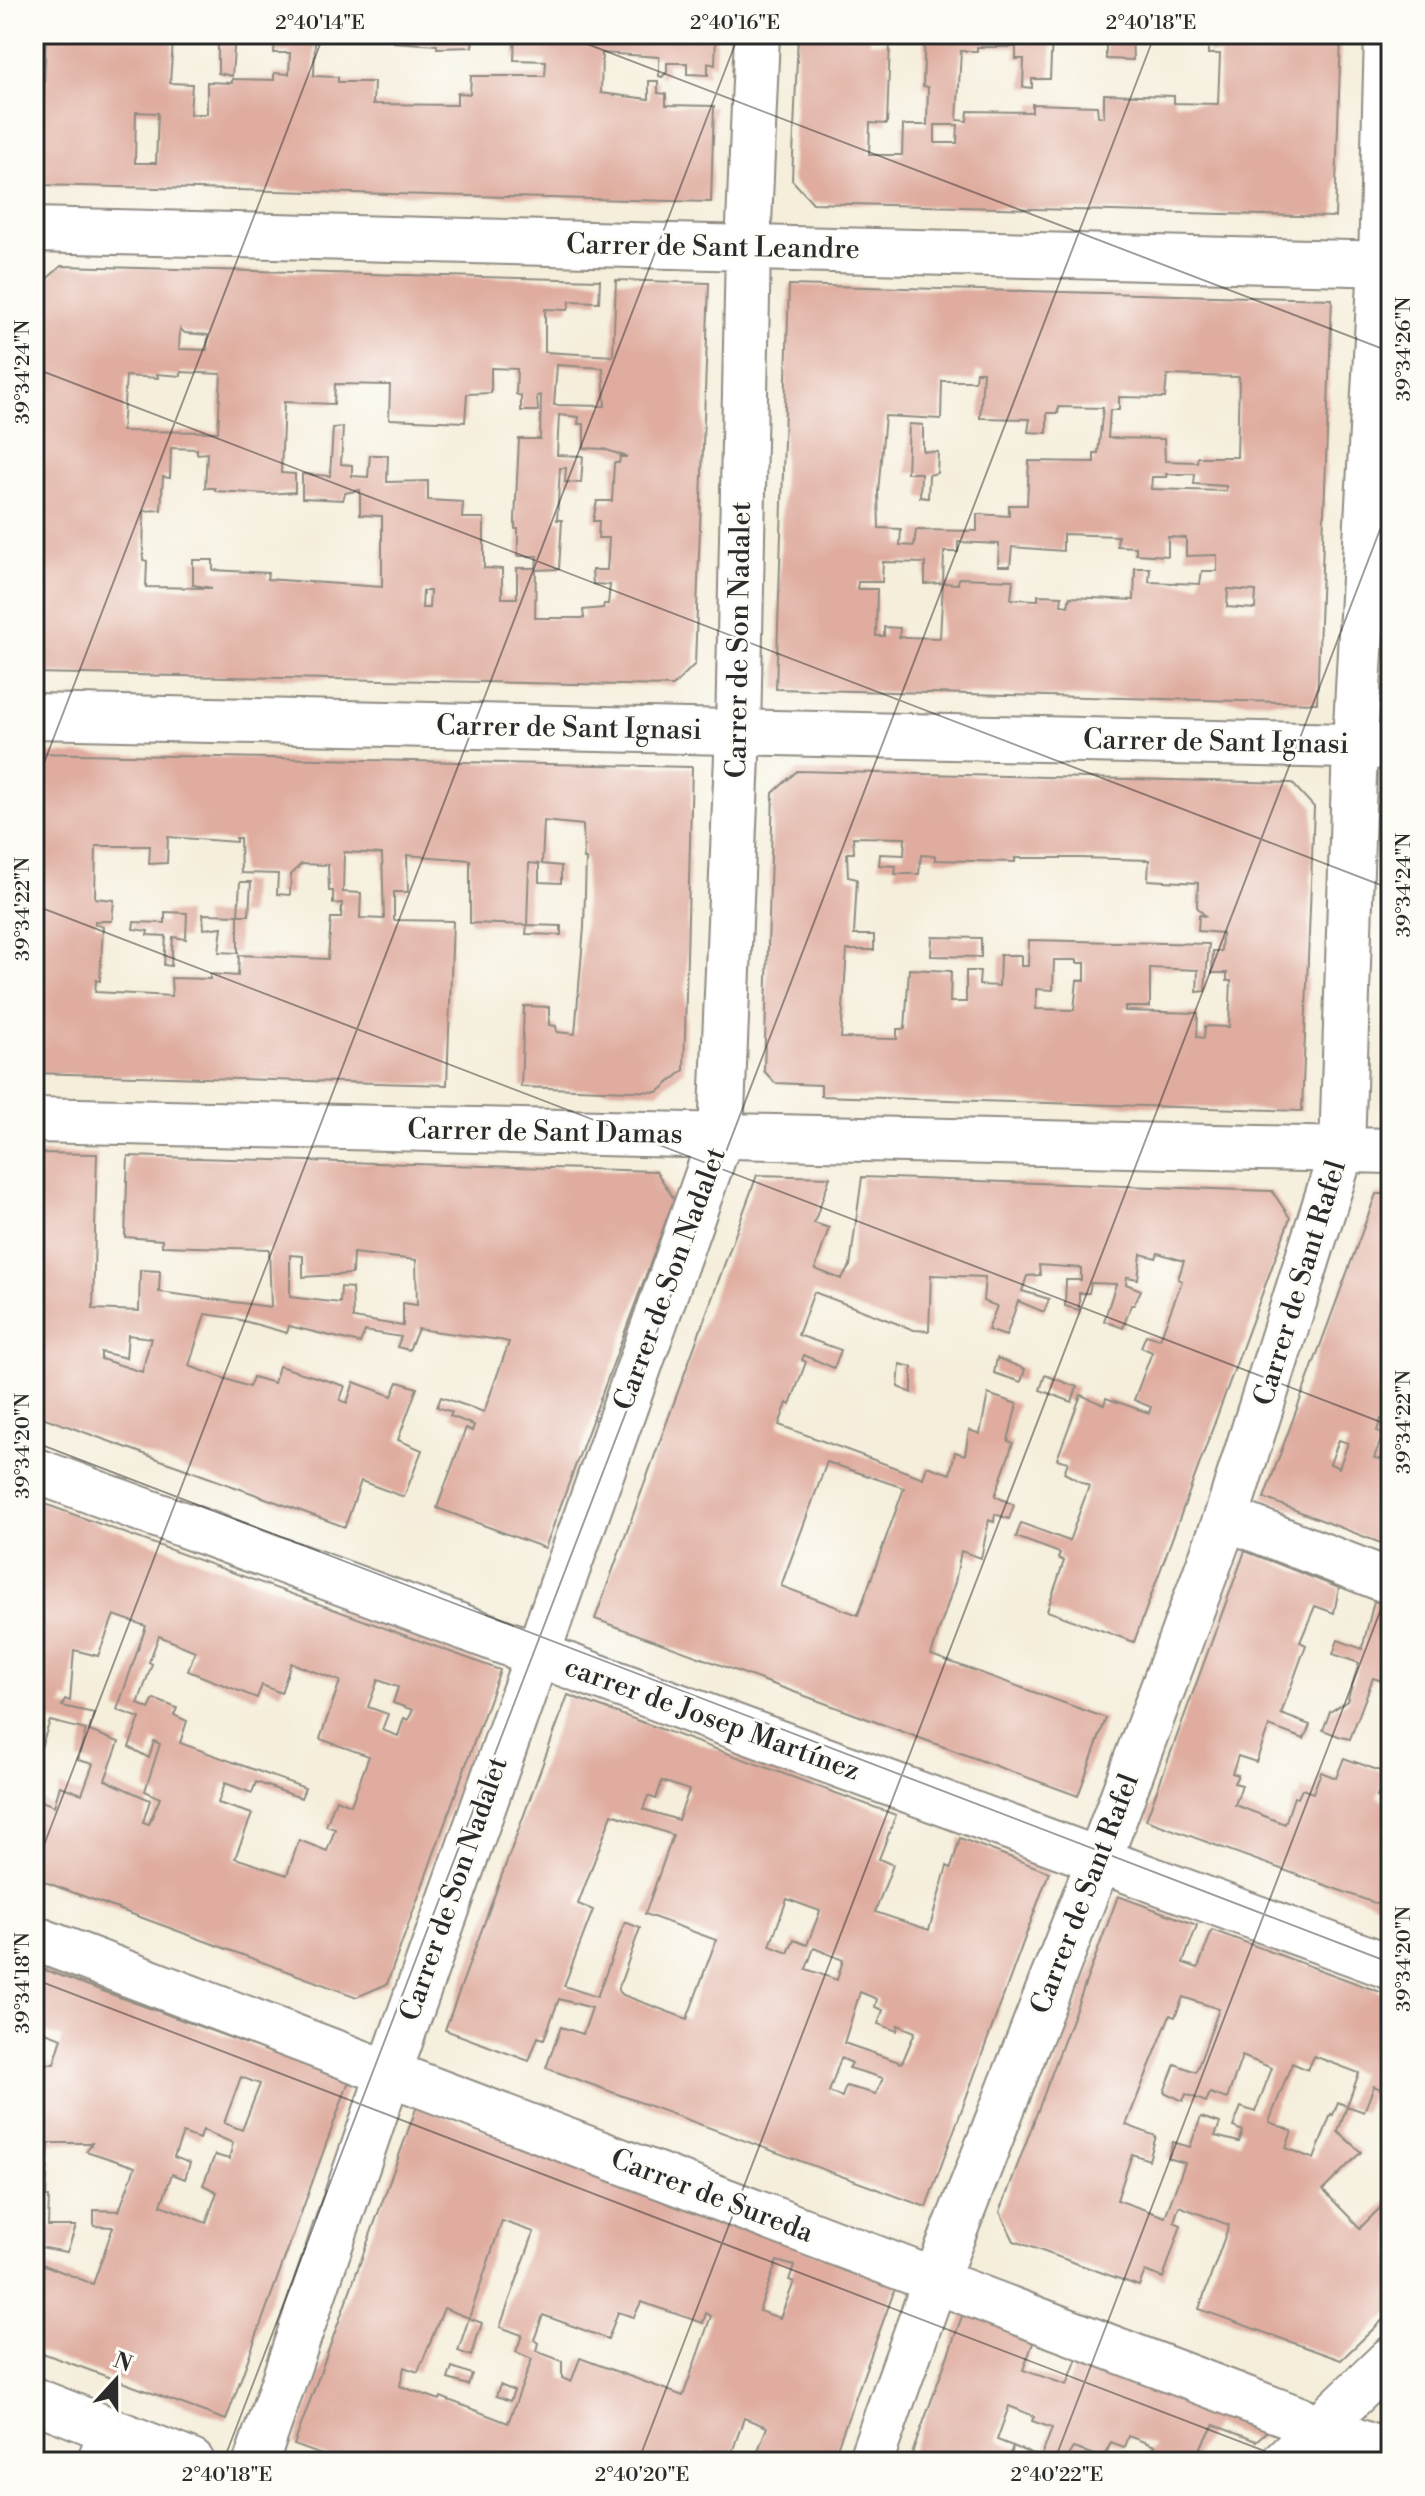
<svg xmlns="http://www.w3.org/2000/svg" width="1425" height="2496" viewBox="0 0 1425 2496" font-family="'Libre Bodoni',serif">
  <rect width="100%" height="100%" fill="#fdfcf7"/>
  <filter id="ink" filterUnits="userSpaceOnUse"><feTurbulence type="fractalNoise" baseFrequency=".0125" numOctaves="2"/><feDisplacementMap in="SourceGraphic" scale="16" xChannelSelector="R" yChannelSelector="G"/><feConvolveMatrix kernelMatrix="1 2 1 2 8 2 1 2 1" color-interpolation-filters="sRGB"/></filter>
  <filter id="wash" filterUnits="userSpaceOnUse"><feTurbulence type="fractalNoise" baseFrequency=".006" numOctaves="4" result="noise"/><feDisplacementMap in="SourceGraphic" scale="32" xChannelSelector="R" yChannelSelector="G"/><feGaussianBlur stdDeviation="1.8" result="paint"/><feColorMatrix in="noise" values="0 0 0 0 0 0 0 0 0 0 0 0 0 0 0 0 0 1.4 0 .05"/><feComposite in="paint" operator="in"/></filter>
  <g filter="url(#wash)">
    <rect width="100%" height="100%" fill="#f5eedb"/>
    <g id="blocks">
      <!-- building -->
      <path fill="#dfac9f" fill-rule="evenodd" d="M46 34H167L166 41H173L170 83 192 84 190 114H207V82L232 83V79L274 80V73L289 74 290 53H274L275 34H337V40L315 41 314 76 338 77V82H374L373 104 457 105V93L470 94 471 76H545L546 61 514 60 515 34H716L715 65 708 63V75L687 74V63H667V72L662 77 659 76V57L602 53 601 93 649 99V81H658V93L666 94V105L714 106 711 202 40 185ZM136 112 158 113 156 163H135Z
        M218 34H235L232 76 218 73Z
        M395 34H473L472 47 437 48V45L394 42Z
        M798 34H869L870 43 890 42 887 124 870 123 869 155H902L903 125H927L928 87 923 86 925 34H1052L1050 79H1032V88L1023 87 1024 59H1016V47H977V51H961L957 120 967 121 968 111 1032 112V104L1097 106 1098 116 1104 117V94L1174 96V103L1218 104 1220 54H1208V42L1271 44V34H1341L1335 217 813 203 792 180ZM935 125H958L957 143H935Z
        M1078 34H1132L1133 60 1106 59V40L1078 38Z
        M1166 34H1182L1181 41H1165Z
        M61 266 600 280 599 302 570 301 568 310 545 309V352L613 356 616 280 709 283 695 664 673 686 34 673V336L36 289ZM180 329 185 333 208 335 207 350 179 349ZM557 365 603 368 605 406 554 405ZM491 368 517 369 516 394 521 396V411H538L537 396 541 395 540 439H519L515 519V529H518V556H537L536 570 559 569 562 520H557L560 468H566L565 482 581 483 583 456 557 455 559 415 579 417 578 424H584V448L604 449 627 457H620L619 463H614L612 501H597L593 521H599L598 538H609L607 570H592L593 584 610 585 608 604H604L603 608 583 610 584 618H535L536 568H517V598H502V569L484 568V518H462L463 502 428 500V481L387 482 388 455H370L368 477 352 476V465L341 464 343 427 333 428 330 476 302 474V498L343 500 345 493 360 490V515L382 516V587L267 579 268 573 213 570V560H193V585L212 588 146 587 147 561 143 560 144 511 161 510 163 477 170 478 171 448 197 449V454L207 453 205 488H215V491L269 494 295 492V474L281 473 284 402 334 404 335 384 390 385 389 419 465 422 467 394 491 393ZM181 372 221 374 218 432 122 431 126 376 158 378 157 374 181 376ZM423 591H430L429 608H422Z
        M789 285 1332 299 1317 703 776 689ZM976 372H983L980 418 1030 419 1028 432 1047 433V413H1058V407L1103 408 1098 453H1094V462L1029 461 1027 505H1009V516L977 514V531L916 530 914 546 900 545 901 529 879 528 878 492 885 416 941 419 942 381H975ZM1167 375 1239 377 1237 457H1198L1197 462 1165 461 1164 439 1108 438 1110 410H1119V397L1165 398ZM1166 474H1195L1194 484 1226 486V491L1151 489 1152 477H1167ZM1063 534 1118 536 1117 546 1136 547V554L1168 556V537L1186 538V556L1217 555V571H1202L1200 584 1149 582 1150 568H1135L1134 600 1070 597 1068 606 1061 605 1062 596 1038 595V600L1011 599 1013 580 959 578 958 584 943 583 940 638 899 637 900 628 884 627V636H876L877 589H857L858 582H882L883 562 925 563V584L943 583 944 552H958V542L999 544 998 566H1010L1012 547 1063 551ZM1228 589 1256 591 1255 609 1227 607Z
        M909 424 923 425V451L938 452 937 473 929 475 928 498 920 497 921 473H907Z
        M34 753 692 767 684 1070 658 1092 521 1087 524 1006 549 1007V1025L556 1026 557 1032 575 1034 584 927 586 859H584L583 825 544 821 542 864 561 866V883L539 882V864L529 863 527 925 470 923V860L407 855 408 892H394V920L453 921 447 1085 34 1073ZM168 837 236 842V838H240L241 873 278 874 277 894 290 895 291 875 301 864 328 865 329 891H333V904L342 903 341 918H331L328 959 239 955 238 976 210 974V979L171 978 172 996 95 992 96 980 100 981 103 927 95 924V921H112L114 900 95 898 96 846H150L149 864 167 863ZM344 852 382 854 384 919 360 918 361 893 343 892Z
        M797 771 1292 783 1314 807 1302 1111 821 1096V1085L775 1083 764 1071 773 793ZM853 837 905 838 904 855 880 854 879 865 896 866 895 874H919L921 855 935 856V860L1015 862V858H1080L1149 860 1148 880 1198 883 1197 907 1205 916 1199 915 1198 931 1222 933 1221 951H1213L1212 973H1227V981H1231L1229 1027 1205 1026 1204 1038 1197 1037 1198 1013 1125 1011V1007H1150V968L1198 970 1197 992 1205 991 1209 944 1029 940 1028 966H1021V955H1000L999 986 979 985 980 971H966V1002H950L951 971 909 969 905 1029H897V1039L841 1038 847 950H874V935H854L857 879 848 877 847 853H854ZM1054 960H1077V963H1085V980H1077L1074 1010 1036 1009V989L1053 990Z
        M240 882H251L249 915H238Z
        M165 912 187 913 186 939 173 937 171 966 164 965 166 936 147 935 148 931 133 929 134 922 165 923Z
        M203 914 238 915V953L219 952 222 927 204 929Z
        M527 925 561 926V935L526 934Z
        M932 937 981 938V957L931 956Z
        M1388 961H1391V1113H1382Z
        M34 1153 97 1154 93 1309 139 1311 140 1270 160 1271 159 1292 271 1307 269 1249 162 1246V1240L125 1237 128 1156 656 1171 674 1199 545 1548 437 1508 466 1428 472 1431 474 1425 450 1416 452 1412 437 1407 441 1397 484 1412 509 1342 500 1340 418 1329 409 1350 397 1347 401 1337 365 1331 360 1343 289 1326 287 1333 233 1318 205 1314 189 1366 249 1387 253 1377 274 1383 279 1366 345 1386 340 1400 347 1403 354 1382 392 1396 398 1382 417 1388 398 1440 422 1450 404 1497 361 1481 345 1527 34 1414ZM353 1253 416 1260 417 1305 403 1303V1326L353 1318 352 1288 341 1287 340 1303 290 1297V1255L303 1256V1277L352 1274ZM128 1335 151 1338 142 1372 101 1359V1352L126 1358Z
        M757 1175 830 1177 814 1223 829 1228 815 1269 841 1279 850 1266 862 1177 1272 1191 1290 1218 1134 1642 1047 1611 1064 1561 1058 1558 1060 1553 1016 1537 1021 1523 1069 1541 1089 1486 1064 1473 1068 1462 1057 1459 1081 1395 1104 1405 1106 1398 1149 1413 1151 1407 1134 1400 1152 1352 1141 1347 1146 1335 1160 1339 1182 1281 1178 1279 1184 1261 1158 1253 1156 1258 1141 1254 1138 1279 1127 1277 1126 1284 1141 1290 1134 1305H1131L1123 1328 1104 1321 1116 1284 1091 1283 1089 1293H1079V1310L1065 1306 1066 1280H1081V1268L1039 1265 1040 1275 1027 1276 1022 1291 1049 1299 1044 1312 1018 1301 1006 1336 988 1330 997 1306 983 1301 985 1277 931 1275 929 1331 914 1330 814 1292 798 1335 841 1350 834 1368 804 1355 802 1360 806 1362 790 1405 787 1403 779 1425 923 1478 927 1466 950 1474 955 1452 965 1455 969 1430 980 1434 988 1394 1017 1404 1008 1441 1013 1443 995 1496 1014 1505 1009 1519 995 1514 994 1522 989 1520 981 1558 961 1551 955 1582 931 1655 1106 1718 1078 1796 595 1619ZM827 1462 904 1488 858 1615 781 1586Z
        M1376 1194H1391V1423L1381 1419 1377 1431 1383 1434 1374 1458 1391 1461V1547L1264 1498ZM1339 1440 1348 1443 1339 1468 1330 1464Z
        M997 1358 1025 1369 1021 1382 994 1373Z
        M900 1364 912 1367V1393L898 1387Z
        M1045 1375 1077 1387 1072 1402 1040 1390Z
        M34 1500 500 1670 387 1984 357 1997 34 1878V1798L54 1806 60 1786 82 1794 93 1764 78 1760 86 1730 50 1721 34 1768ZM114 1615 146 1626 117 1710 140 1718 129 1747 149 1758 154 1741 160 1744 145 1791 160 1798 149 1824 143 1822 150 1800 105 1780 119 1742 89 1731 94 1713 62 1706 65 1699 70 1701 74 1650 98 1656ZM159 1636 195 1651 188 1671 257 1698 262 1685 281 1693 291 1663 340 1681 320 1739 369 1756 351 1805 336 1799 326 1826 335 1829 327 1851 299 1840 287 1875 235 1858 252 1814 218 1803 225 1783 252 1793 256 1782 301 1798 305 1788 180 1743 187 1721 174 1715 177 1708 154 1699 149 1709 138 1704 152 1664 149 1662ZM378 1680 398 1687 393 1703 413 1710 408 1720 404 1718 398 1736 382 1730 388 1714 368 1707Z
        M1245 1551 1339 1588 1334 1613 1315 1606 1300 1642 1306 1645 1281 1714 1310 1725 1304 1739 1269 1726 1256 1762 1238 1756 1232 1773 1238 1775 1234 1783 1242 1785 1235 1805 1285 1824 1294 1797 1298 1798 1302 1789 1313 1793 1321 1772 1336 1778 1344 1758 1386 1773 1377 1797 1391 1803V1909L1146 1820Z
        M1374 1601 1391 1608V1684L1373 1678 1350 1739 1341 1737 1323 1730 1330 1712 1347 1701 1359 1663 1333 1654 1338 1640 1362 1649Z
        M568 1695 896 1815 879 1859 893 1865 875 1912 929 1930 947 1866 951 1868 960 1838 1049 1872 926 2207 546 2068 561 2027 583 2034 592 2008 559 1999 544 2039 538 2037 529 2061 445 2030ZM662 1781 689 1790 678 1820 643 1809 648 1796 656 1799ZM612 1814 673 1835 645 1914 716 1940 687 2019 623 1995 618 1990 640 1928 625 1922 597 1997 564 1986 593 1910 578 1904ZM787 1899 820 1911 807 1945 794 1940 788 1953 770 1946ZM814 1948 843 1960 837 1980 806 1969ZM860 1992 877 1999 875 2007 883 2010 878 2024 897 2031 898 2025 915 2032 902 2063 844 2043ZM841 2058 852 2063 849 2068 883 2078 876 2094 846 2086 842 2097 829 2092Z
        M1118 1896 1197 1925 1183 1963 1198 1968 1212 1930 1391 1996V2094L1374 2086 1364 2112 1347 2106 1359 2073 1314 2056 1308 2070 1292 2063 1269 2122 1292 2131 1286 2148 1314 2159 1331 2114 1333 2115 1338 2102 1347 2106 1338 2132 1361 2152 1323 2190 1360 2228 1391 2197V2312L1341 2360 1199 2309 1229 2225 1179 2206 1174 2222 1181 2225 1163 2278 1145 2271 1139 2286 1014 2241 1000 2212ZM1183 1997 1219 2009 1196 2072 1175 2064 1164 2092 1183 2101 1186 2094 1206 2102 1210 2093 1227 2099 1242 2056 1272 2068 1255 2112 1241 2107 1233 2127 1243 2131 1239 2142 1215 2136 1220 2123 1201 2117 1190 2147 1173 2142 1168 2158 1185 2163 1165 2217 1117 2200 1132 2154 1149 2160 1156 2136 1126 2125 1170 2015 1175 2017Z
        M34 1966 349 2081 226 2420 34 2350V2261L93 2284 113 2227 94 2226V2210L119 2211 135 2167 86 2151 92 2143H49L46 2197H49L48 2226H76L67 2252 34 2246V2063L54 2064 62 2038 37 2029V2040H34ZM241 2077 260 2084 242 2130 224 2123ZM203 2130 233 2143 229 2159 215 2155 203 2185 217 2192 206 2223 161 2205 172 2174 185 2179 190 2163 174 2157 183 2133 199 2139Z
        M417 2106 897 2283 832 2462H783L757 2453 767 2427 744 2418 729 2461 703 2452 700 2462H341L294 2445ZM502 2221 534 2232 500 2327 522 2335 516 2352 532 2359 508 2423 441 2397 440 2400 400 2386 404 2367 418 2372 444 2308 469 2318ZM777 2261 794 2266 789 2280 794 2282 780 2318 759 2311ZM641 2302 703 2323 706 2313 711 2316 683 2396 580 2358 571 2382 562 2378V2361L536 2351 538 2343 534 2340 543 2315 608 2339 618 2312 634 2317Z
        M965 2308 1036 2335 1023 2370 1067 2385 1080 2350 1262 2417 1266 2432 1256 2441 1214 2425 1192 2462H1138L1155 2446 1128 2436 1124 2447 1111 2442 1104 2458 1073 2448 1064 2462H1010L1013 2446 1041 2458 1052 2428 1032 2421 1034 2416 1009 2406 997 2440 1013 2446 1007 2462H909Z
        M469 2318 482 2323 471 2356 458 2351Z
        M452 2367 472 2374 468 2385 448 2379Z
        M500 2385 514 2391 510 2401 496 2396Z"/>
    </g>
  </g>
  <g filter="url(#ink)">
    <use href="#blocks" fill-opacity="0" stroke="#908c83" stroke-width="2"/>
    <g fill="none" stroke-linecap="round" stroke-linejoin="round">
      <defs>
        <path id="minor" d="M34 230 1391 264
          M34 716 1391 747
          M34 1120 1391 1151
          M34 1470 1391 1967
          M1226 1518 1391 1582
          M34 1938 1391 2454
          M99 2462 112 2431
          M256 2462 389 2073 721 1136 738 732 748 248 757 34
          M870 2462 935 2281 1099 1860 1226 1518 1342 1150 1355 745 1381 263 1387 34
          M1283 2462 1391 2359"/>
        <path id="secondary" d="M34 2400 192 2462"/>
      </defs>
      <!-- minor casing -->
      <use href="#minor" stroke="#908c83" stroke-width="48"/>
      <!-- secondary casing -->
      <use href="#secondary" stroke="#908c83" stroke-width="48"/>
      <!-- minor -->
      <use href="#minor" stroke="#fff" stroke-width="44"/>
      <!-- secondary -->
      <use href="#secondary" stroke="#fff" stroke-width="44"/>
    </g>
  </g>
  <!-- ticks -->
  <path fill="none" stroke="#2b2b2b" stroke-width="2" stroke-opacity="0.45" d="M561 34 1391 352M34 368 1391 889M34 789 324 34M34 905 1391 1426M34 1442 1391 1963M34 1871 739 34M34 1979 1293 2462M223 2462 1155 34M638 2462 1391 501M1054 2462 1391 1583"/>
  <g text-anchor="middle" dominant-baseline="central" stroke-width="6" stroke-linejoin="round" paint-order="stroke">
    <!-- street labels -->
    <g font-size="28" fill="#2b2b2b" stroke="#fdfcf7">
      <text transform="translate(713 247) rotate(1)">Carrer de Sant Leandre</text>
      <text transform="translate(739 640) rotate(-89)">Carrer de Son Nadalet</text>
      <text transform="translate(569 728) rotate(1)">Carrer de Sant Ignasi</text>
      <text transform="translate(1216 742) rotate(1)">Carrer de Sant Ignasi</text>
      <text transform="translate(545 1132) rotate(1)">Carrer de Sant Damas</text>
      <text transform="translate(670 1279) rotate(-70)">Carrer de Son Nadalet</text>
      <text transform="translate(1300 1283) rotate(-73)">Carrer de Sant Rafel</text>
      <text transform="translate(712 1719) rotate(20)">carrer de Josep Martínez</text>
      <text transform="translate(454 1889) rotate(-71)">Carrer de Son Nadalet</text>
      <text transform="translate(1085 1894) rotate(-69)">Carrer de Sant Rafel</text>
      <text transform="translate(712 2196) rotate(21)">Carrer de Sureda</text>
    </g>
  </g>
  <!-- margin -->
  <rect width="1425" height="2496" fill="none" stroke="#fdfcf7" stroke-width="88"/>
  <!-- north arrow -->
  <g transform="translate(116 2380) rotate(21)" stroke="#fdfcf7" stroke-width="6" paint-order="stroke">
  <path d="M0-6L14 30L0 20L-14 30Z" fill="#2b2b2b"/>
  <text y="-12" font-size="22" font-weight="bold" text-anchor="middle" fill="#2b2b2b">N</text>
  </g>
  <rect x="44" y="44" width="1337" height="2408" fill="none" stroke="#2b2b2b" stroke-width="3"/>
  <g font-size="20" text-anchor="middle" fill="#2b2b2b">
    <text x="320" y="29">2°40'14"E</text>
    <text x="735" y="29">2°40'16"E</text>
    <text x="1151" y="29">2°40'18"E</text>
    <text transform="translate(1403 349) rotate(-90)" y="7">39°34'26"N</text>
    <text transform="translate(22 372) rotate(-90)" y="7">39°34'24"N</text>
    <text transform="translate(1403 885) rotate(-90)" y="7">39°34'24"N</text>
    <text transform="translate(22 909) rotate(-90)" y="7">39°34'22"N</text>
    <text transform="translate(1403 1422) rotate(-90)" y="7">39°34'22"N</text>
    <text transform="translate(22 1446) rotate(-90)" y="7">39°34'20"N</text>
    <text transform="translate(1403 1959) rotate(-90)" y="7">39°34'20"N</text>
    <text transform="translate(22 1983) rotate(-90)" y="7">39°34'18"N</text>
    <text x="227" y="2481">2°40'18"E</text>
    <text x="642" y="2481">2°40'20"E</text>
    <text x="1057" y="2481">2°40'22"E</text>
  </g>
</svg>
